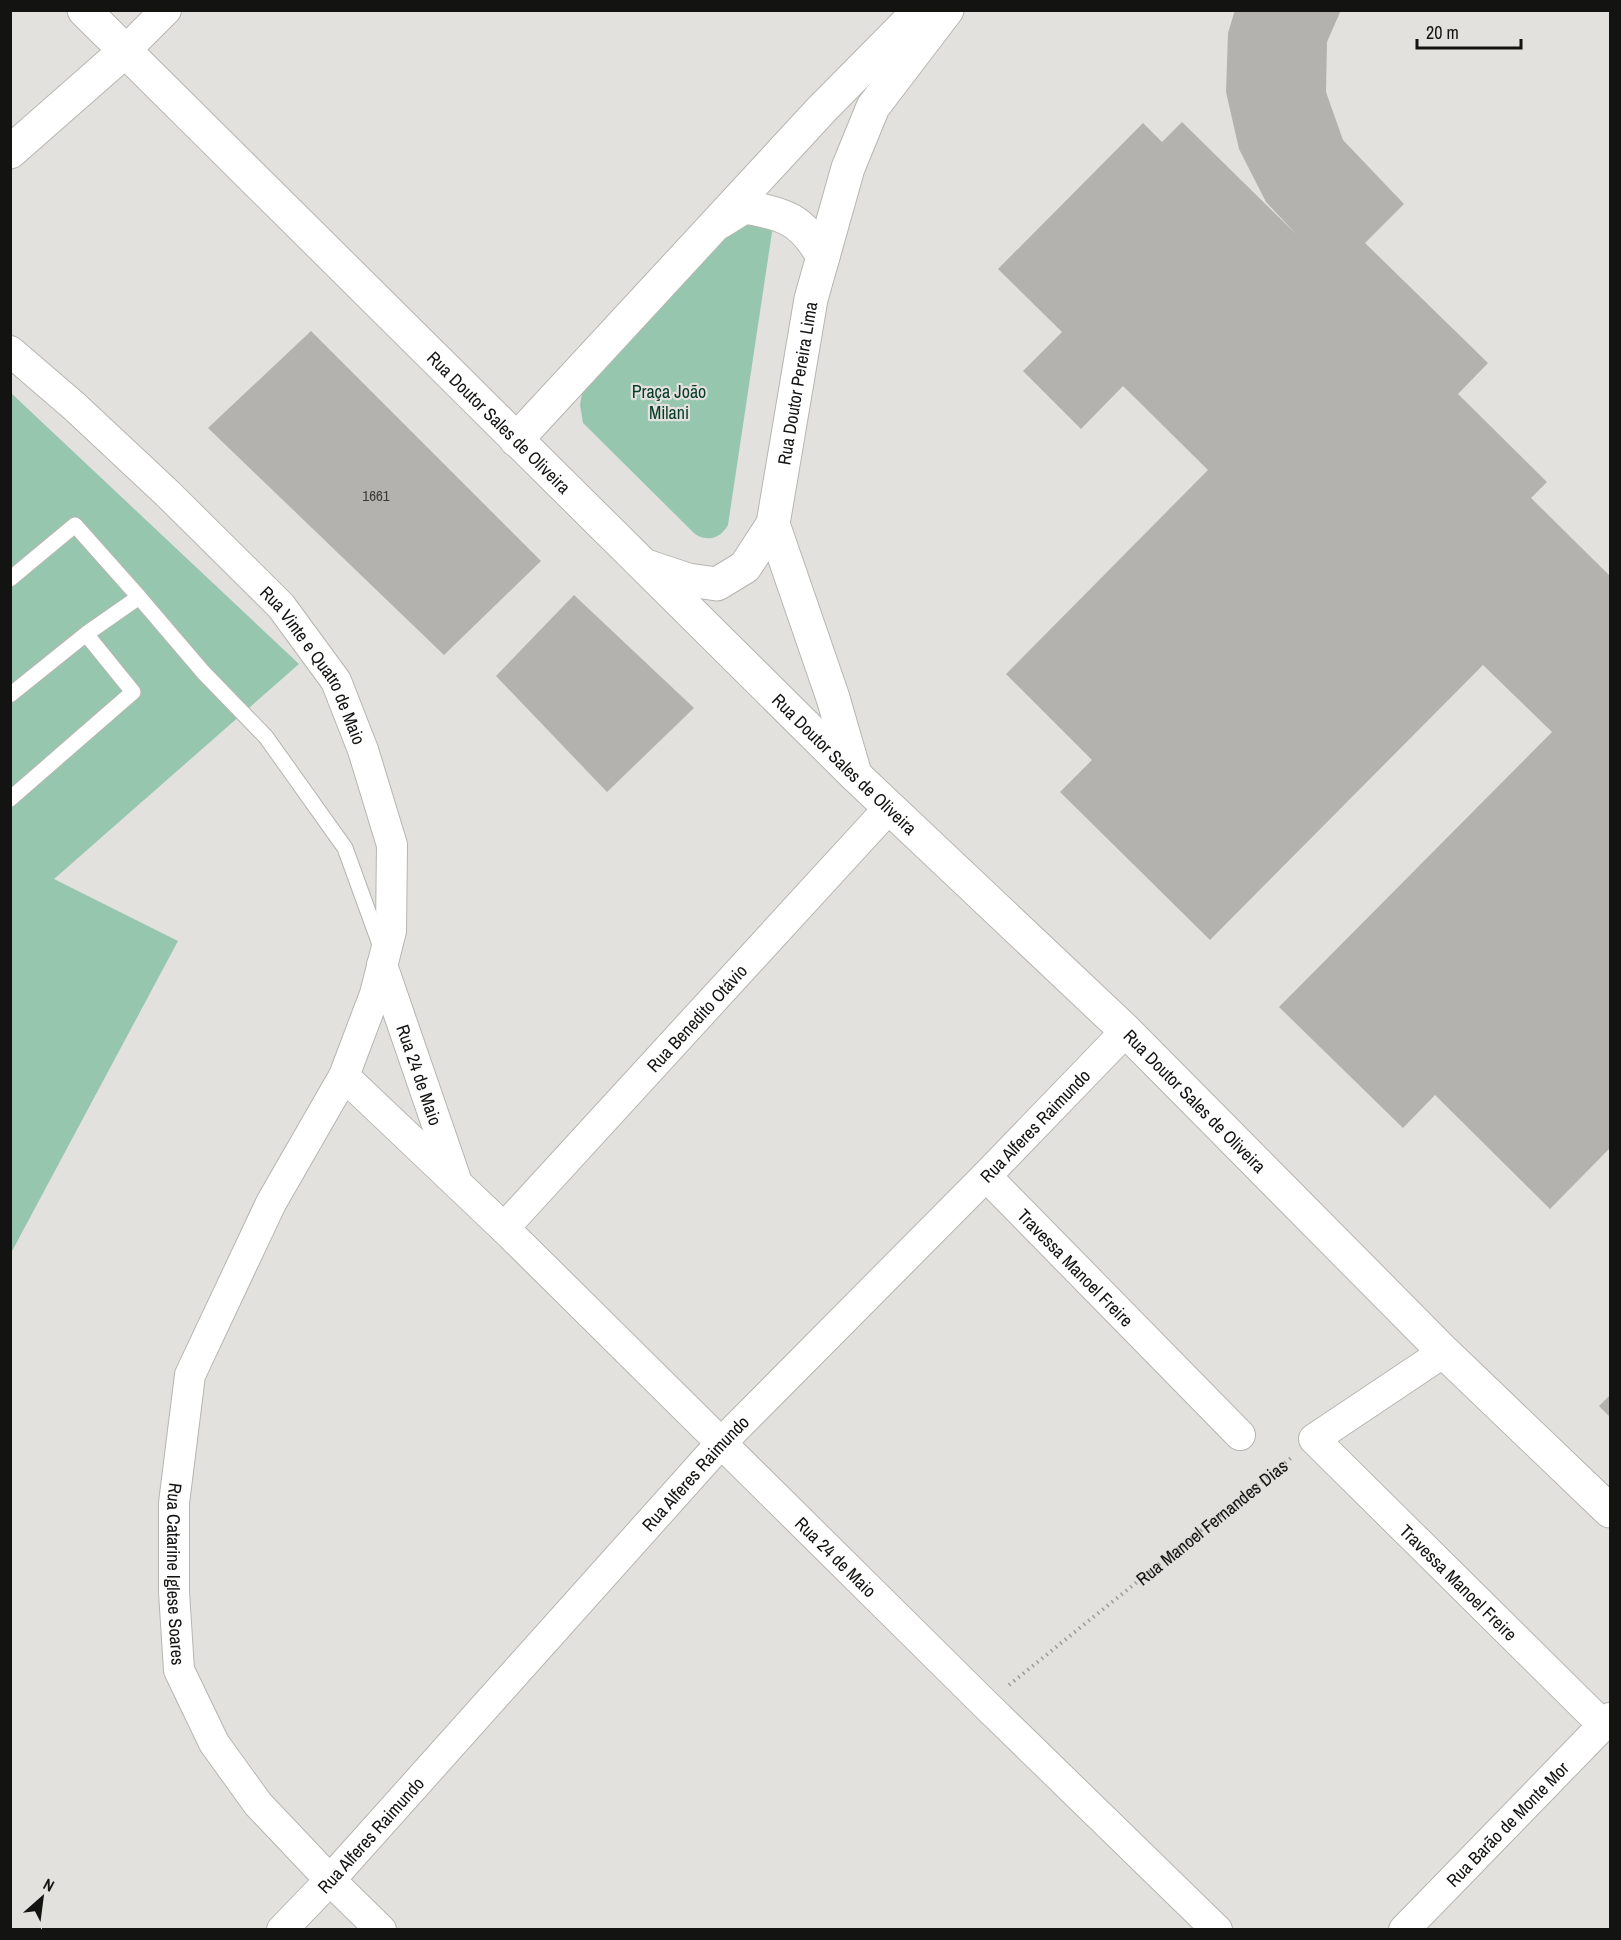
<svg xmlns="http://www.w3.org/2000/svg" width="1621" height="1940" viewBox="0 0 1621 1940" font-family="'Archivo Narrow',sans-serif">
  <rect width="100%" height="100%" fill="#e2e1dd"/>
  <!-- green -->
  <path fill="#96c7ae" d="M735 220 769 225 772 232 728 525C720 539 707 542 695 534L583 423 580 405 583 387Z
    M11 393 299 664 54 879 178 941 11 1253Z"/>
  <!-- building -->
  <path fill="#b3b2ae" d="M1235 10H1341L1327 42 1326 92 1343 140 1404 204 1365 243 1488 363 1458 394 1547 482 1531 498 1610 576V1148L1550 1209 1435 1095 1403 1128 1279 1007 1552 732 1483 665 1210 940 1060 792 1092 760 1006 674 1208 470 1123 386 1081 429 1023 371 1062 332 998 269 1143 123 1162 142 1182 122 1296 234 1266 202 1239 149 1226 92 1228 33Z
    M311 331 541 561 444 655 208 428Z
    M574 595 694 708 607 792 496 676Z
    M1610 1395V1417L1599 1406Z"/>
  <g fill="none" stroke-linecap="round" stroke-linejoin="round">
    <defs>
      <path id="lane" d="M10 579 75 525 139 597
        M10 695 86 634 139 597 203 672 266 737 345 848 382 950
        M10 799 133 692 86 634"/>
      <g id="street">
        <path d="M125 51 166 10"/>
        <path id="s2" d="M10 351 74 406 167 493 281 606 336 681 363 750 392 845 391 931 375 994 344 1076 271 1203 190 1375 174 1503V1592L179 1670 214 1743 258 1804 330 1880 381 1930"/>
        <path id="s3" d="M382 965 455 1177"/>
        <path id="s4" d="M344 1076 504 1228 985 1704 1217 1930"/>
        <path id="s5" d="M986 1176 1240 1435"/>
        <path id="s6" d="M504 1228 889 808"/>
        <path id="s7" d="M1444 1352 1314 1439 1603 1725"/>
        <path id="s8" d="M282 1930 330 1880 721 1443 986 1176 1126 1031"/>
        <path id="s9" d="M1404 1930 1610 1718"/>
      </g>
      <g id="secondary">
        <path id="s10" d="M84 10 856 776 1126 1031 1444 1352 1610 1511"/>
        <path d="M10 152 125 51"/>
        <path d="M720 222 744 207C784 213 803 220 823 257"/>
        <path d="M516 440 822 109 920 10"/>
        <path d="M649 567 688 580 717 584 745 567 773 524"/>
        <path id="s11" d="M855 774 833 698 773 524 811 299 848 168 873 107 947 10"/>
      </g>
    </defs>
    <!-- lane casing -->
    <use href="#lane" stroke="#b6b5b1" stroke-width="17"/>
    <!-- street casing -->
    <use href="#street" stroke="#b6b5b1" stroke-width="32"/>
    <!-- secondary casing -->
    <use href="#secondary" stroke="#b6b5b1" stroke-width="35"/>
    <!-- path -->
    <path stroke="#9c9c98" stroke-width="4" stroke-dasharray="1.5 4.5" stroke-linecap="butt" id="s1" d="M1009 1685 1291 1458"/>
    <!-- lane -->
    <use href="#lane" stroke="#fff" stroke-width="15"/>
    <!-- street -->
    <use href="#street" stroke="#fff" stroke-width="30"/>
    <!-- secondary -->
    <use href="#secondary" stroke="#fff" stroke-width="33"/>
  </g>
  <g text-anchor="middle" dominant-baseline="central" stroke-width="4.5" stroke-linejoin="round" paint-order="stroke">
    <!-- number labels -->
    <g font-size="15" fill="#3b3b38">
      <text x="376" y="495">1661</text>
    </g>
    <!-- street labels -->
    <g font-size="18" fill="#131311" stroke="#e2e1dd">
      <text stroke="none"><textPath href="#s11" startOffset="406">Rua Doutor Pereira Lima</textPath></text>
      <text stroke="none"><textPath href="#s10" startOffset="585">Rua Doutor Sales de Oliveira</textPath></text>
      <text stroke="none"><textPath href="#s2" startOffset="440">Rua Vinte e Quatro de Maio</textPath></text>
      <text stroke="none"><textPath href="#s10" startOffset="1071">Rua Doutor Sales de Oliveira</textPath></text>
      <text stroke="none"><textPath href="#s6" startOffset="285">Rua Benedito Otávio</textPath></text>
      <text stroke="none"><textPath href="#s3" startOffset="116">Rua 24 de Maio</textPath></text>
      <text stroke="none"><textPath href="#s10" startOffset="1557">Rua Doutor Sales de Oliveira</textPath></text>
      <text stroke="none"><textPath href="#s8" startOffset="1102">Rua Alferes Raimundo</textPath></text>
      <text stroke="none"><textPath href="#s5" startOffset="128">Travessa Manoel Freire</textPath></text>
      <text stroke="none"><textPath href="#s8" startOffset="616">Rua Alferes Raimundo</textPath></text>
      <text stroke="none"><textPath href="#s1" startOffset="260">Rua Manoel Fernandes Dias</textPath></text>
      <text stroke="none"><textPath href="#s4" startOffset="688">Rua 24 de Maio</textPath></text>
      <text stroke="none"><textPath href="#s2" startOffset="1414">Rua Catarine Iglese Soares</textPath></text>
      <text stroke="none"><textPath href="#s7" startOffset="360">Travessa Manoel Freire</textPath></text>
      <text stroke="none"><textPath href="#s9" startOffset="148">Rua Barão de Monte Mor</textPath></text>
      <text stroke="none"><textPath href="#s8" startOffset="130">Rua Alferes Raimundo</textPath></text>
    </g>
    <!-- park labels -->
    <g font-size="18" fill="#063b27" stroke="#e2e1dd">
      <text x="669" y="391">Praça João<tspan x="669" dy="21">Milani</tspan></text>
    </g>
  </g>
  <!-- border -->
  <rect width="1621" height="1940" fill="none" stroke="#131311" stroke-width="24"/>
  <!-- north arrow -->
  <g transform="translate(42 1898) rotate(28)" stroke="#e2e1dd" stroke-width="4.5" paint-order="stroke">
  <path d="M0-4.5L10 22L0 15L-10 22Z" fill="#131311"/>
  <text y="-9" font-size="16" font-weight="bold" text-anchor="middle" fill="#131311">N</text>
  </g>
  <!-- scale -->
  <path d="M1417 39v9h104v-9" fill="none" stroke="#131311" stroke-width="3"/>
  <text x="1426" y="39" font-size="18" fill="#131311" stroke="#e2e1dd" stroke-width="4.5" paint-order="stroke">20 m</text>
</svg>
